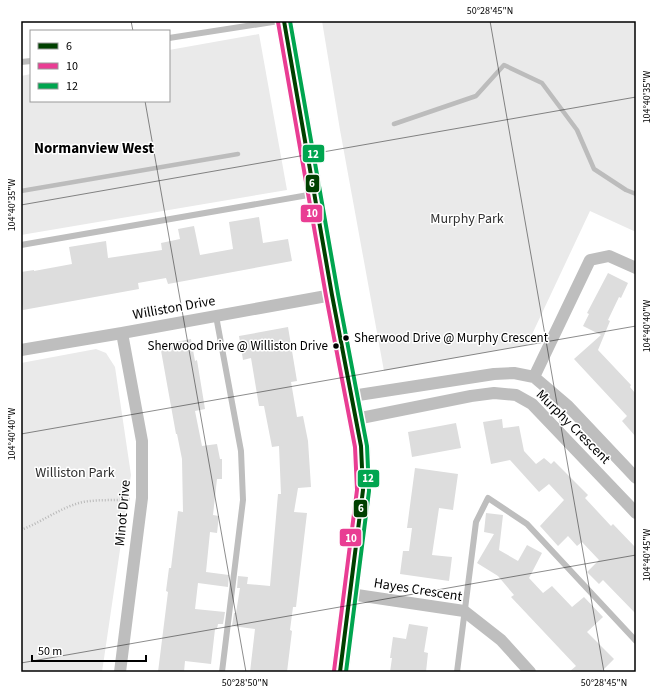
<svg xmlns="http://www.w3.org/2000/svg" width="657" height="693" viewBox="0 0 657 693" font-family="'Source Sans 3',sans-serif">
  <rect width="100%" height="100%" fill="#fff"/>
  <!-- green -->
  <path fill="#eaeaea" d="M322 21H636V232L590 211 527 345 384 371 340 130Z
    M259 34 287 190 21 235V76L31 74V101H169V50Z
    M96 349 106 353 115 367 131 475 102 672H21V363Z"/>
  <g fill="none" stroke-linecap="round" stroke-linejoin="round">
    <!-- stream -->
    <path stroke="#bcbcbc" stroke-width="4.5" d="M394 124 476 96 504 65 542 83 577 130 594 169 626 190 636 194
      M21 191 238 154"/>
  </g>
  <!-- building -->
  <path fill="#ddd" d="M259 217 263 243 288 239 292 261 168 284 166 278 138 283 139 289 23 310 21 298V272L34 270V271L72 264 69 247 106 241 108 258 162 250 161 243 180 239 178 229 194 226 200 255 233 249 229 222Z
    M608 273 628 283 621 298 619 297 608 320 610 321 598 350 631 385 630 387 636 394V437L622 421 627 416 574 359 601 335 583 326 589 314 587 313Z
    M288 327 297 381 291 382 297 417 303 416 308 441 311 487 298 488 294 512 307 513 296 607H293L290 630 292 631 287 672H250L255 629 232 626 234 613H236L240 588H237L238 576 248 577 247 584 270 586 278 494H281L279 446 272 447 264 406H259L251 358 243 360 239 336Z
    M191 339 195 361 197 360 205 409 195 411 202 446 217 444 220 459H222V479H217L213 515 219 516 217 533 210 532 206 572 229 575 228 587 198 583 195 609 225 612 223 624H218L217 629H215L211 664 185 661 184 672H158L168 592 166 591 169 568H171L178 511 183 512 182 459 177 434H176L160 345Z
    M502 419 503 428 519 426 524 451 536 464 544 458 551 464 554 461 588 495 585 498 611 526 613 524 636 548V614L603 580 599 584 587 572 599 560 582 542 577 546 568 536 558 546 540 526 564 500 549 484 539 492 510 460 491 464 483 422Z
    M456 423 461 448 412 457 408 432Z
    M415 468 458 474 453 510 439 508 432 555 452 557 449 581 400 574 403 551H409L412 528H407Z
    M486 513 503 515 499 550 518 561 527 545 542 553 529 578 543 593 552 586 572 607 584 597 603 617 587 632 614 659 601 672H569L576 666 511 597 514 595 498 576 477 563 494 534 484 532Z
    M409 624 428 627 424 652 428 653 426 672H390L392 658H390L393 637 406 639Z"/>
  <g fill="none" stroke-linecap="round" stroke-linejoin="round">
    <!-- path -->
    <path stroke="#b8b8b8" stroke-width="2.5" stroke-dasharray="1 2" stroke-linecap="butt" d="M21 530C42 522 61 507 83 502 99 499 115 501 130 499"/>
    <!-- lane -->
    <path stroke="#bebebe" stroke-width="6" d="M169 38 279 21
      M21 62 31 61
      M21 245 314 194
      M216 316 241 451 243 500 222 672
      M457 672 476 522 488 498 527 524 636 641"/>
    <!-- street -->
    <path stroke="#bebebe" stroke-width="12" d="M21 350 122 333 332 295
      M534 377 590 260 609 256 636 268
      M352 396 494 374 514 373 534 377 568 406 636 478
      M356 419 471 396 494 393 516 395 532 404 636 513
      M350 594 464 611 501 640 530 672
      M120 672 142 498V441L122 333"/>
    <!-- secondary -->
    <path stroke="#c2c2c2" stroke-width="18" d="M284 21 332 295 361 446 363 490 340 672"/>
    <defs>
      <path id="bus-1" d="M284 21 332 295 361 446 363 490 340 672"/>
      <path id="bus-2" d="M278 22 326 296 355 447 357 490 334 671"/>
      <path id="bus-3" d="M290 21 338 294 367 446 369 491 346 672"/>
    </defs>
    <!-- bus-1 casing -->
    <use href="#bus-1" stroke="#fff" stroke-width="7"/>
    <!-- bus-2 casing -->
    <use href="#bus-2" stroke="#fff" stroke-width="7"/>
    <!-- bus-3 casing -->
    <use href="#bus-3" stroke="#fff" stroke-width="7"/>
    <!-- bus-1 -->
    <use href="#bus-1" stroke="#004000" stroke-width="4"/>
    <!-- bus-2 -->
    <use href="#bus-2" stroke="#e93d93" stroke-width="4"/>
    <!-- bus-3 -->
    <use href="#bus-3" stroke="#00a54f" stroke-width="4"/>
  </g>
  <!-- ticks -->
  <path fill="none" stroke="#000" stroke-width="1" stroke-opacity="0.45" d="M131 21 133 31M490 21 604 672M145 101 246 672M21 205 636 97M21 434 636 326M21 663 636 555"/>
  <!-- markers -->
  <g fill="#000" stroke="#fff" stroke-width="1.5">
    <circle cx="346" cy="338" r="3.5"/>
    <circle cx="336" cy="346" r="3.5"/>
  </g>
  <g text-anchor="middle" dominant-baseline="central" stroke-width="3" stroke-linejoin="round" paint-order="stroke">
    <!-- bus labels -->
    <g font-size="13" fill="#000" stroke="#fff" text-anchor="start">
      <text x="354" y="338">Sherwood Drive @ Murphy Crescent</text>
      <text x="328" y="346" text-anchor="end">Sherwood Drive @ Williston Drive</text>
    </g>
    <!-- park labels -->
    <g font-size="14" fill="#303030" stroke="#fff">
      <text x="467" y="219">Murphy Park</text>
      <text x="75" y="473">Williston Park</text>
    </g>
    <!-- street labels -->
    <g font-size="14" fill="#000" stroke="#fff">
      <text transform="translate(174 308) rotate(-10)">Williston Drive</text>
      <text transform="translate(573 427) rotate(45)">Murphy Crescent</text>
      <text transform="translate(123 513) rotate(-85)">Minot Drive</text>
      <text transform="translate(418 590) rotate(9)">Hayes Crescent</text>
    </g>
    <!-- neighbourhood labels -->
    <g font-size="15" font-weight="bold" fill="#000" stroke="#fff">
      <text x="94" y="148">Normanview West</text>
    </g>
  </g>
  <g stroke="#fff" stroke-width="1.5">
    <rect x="302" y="144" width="23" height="19" rx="4" fill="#00a54f"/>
    <rect x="305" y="174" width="15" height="19" rx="4" fill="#004000"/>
    <rect x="300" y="204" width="23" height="19" rx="4" fill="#e93d93"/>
    <rect x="357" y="469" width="23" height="19" rx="4" fill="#00a54f"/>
    <rect x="353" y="499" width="15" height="19" rx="4" fill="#004000"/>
    <rect x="339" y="528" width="23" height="19" rx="4" fill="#e93d93"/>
  </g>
  <g font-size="11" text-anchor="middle" font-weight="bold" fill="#fff">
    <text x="313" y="158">12</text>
    <text x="312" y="187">6</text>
    <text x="312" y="217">10</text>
    <text x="368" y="482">12</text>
    <text x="361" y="512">6</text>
    <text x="351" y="542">10</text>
  </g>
  <!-- border -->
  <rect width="657" height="693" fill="none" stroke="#ffffff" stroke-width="44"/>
  <!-- legend -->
  <rect x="30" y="30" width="140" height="72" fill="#ffffff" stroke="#999999"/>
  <rect x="38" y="43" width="20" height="6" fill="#004000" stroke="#999999"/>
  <text x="66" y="50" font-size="12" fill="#000000">6</text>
  <rect x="38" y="63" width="20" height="6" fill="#e93d93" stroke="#999999"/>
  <text x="66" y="70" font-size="12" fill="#000000">10</text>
  <rect x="38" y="83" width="20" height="6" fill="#00a54f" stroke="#999999"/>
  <text x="66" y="90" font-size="12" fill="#000000">12</text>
  <!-- scale -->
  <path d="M32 655v6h114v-6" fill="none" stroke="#000000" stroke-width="2"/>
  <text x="38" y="655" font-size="12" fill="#000000" stroke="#ffffff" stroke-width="3" paint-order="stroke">50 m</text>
  <rect x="22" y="22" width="613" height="649" fill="none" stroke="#000" stroke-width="1.5"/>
  <g font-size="10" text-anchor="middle" fill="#000">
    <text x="490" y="14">50°28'45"N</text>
    <text transform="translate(646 97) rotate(-90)" y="4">104°40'35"W</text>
    <text transform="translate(11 205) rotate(-90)" y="4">104°40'35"W</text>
    <text transform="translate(646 326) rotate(-90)" y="4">104°40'40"W</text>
    <text transform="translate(11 434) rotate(-90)" y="4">104°40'40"W</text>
    <text transform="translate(646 555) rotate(-90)" y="4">104°40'45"W</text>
    <text x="245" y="686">50°28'50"N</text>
    <text x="604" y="686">50°28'45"N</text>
  </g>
</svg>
